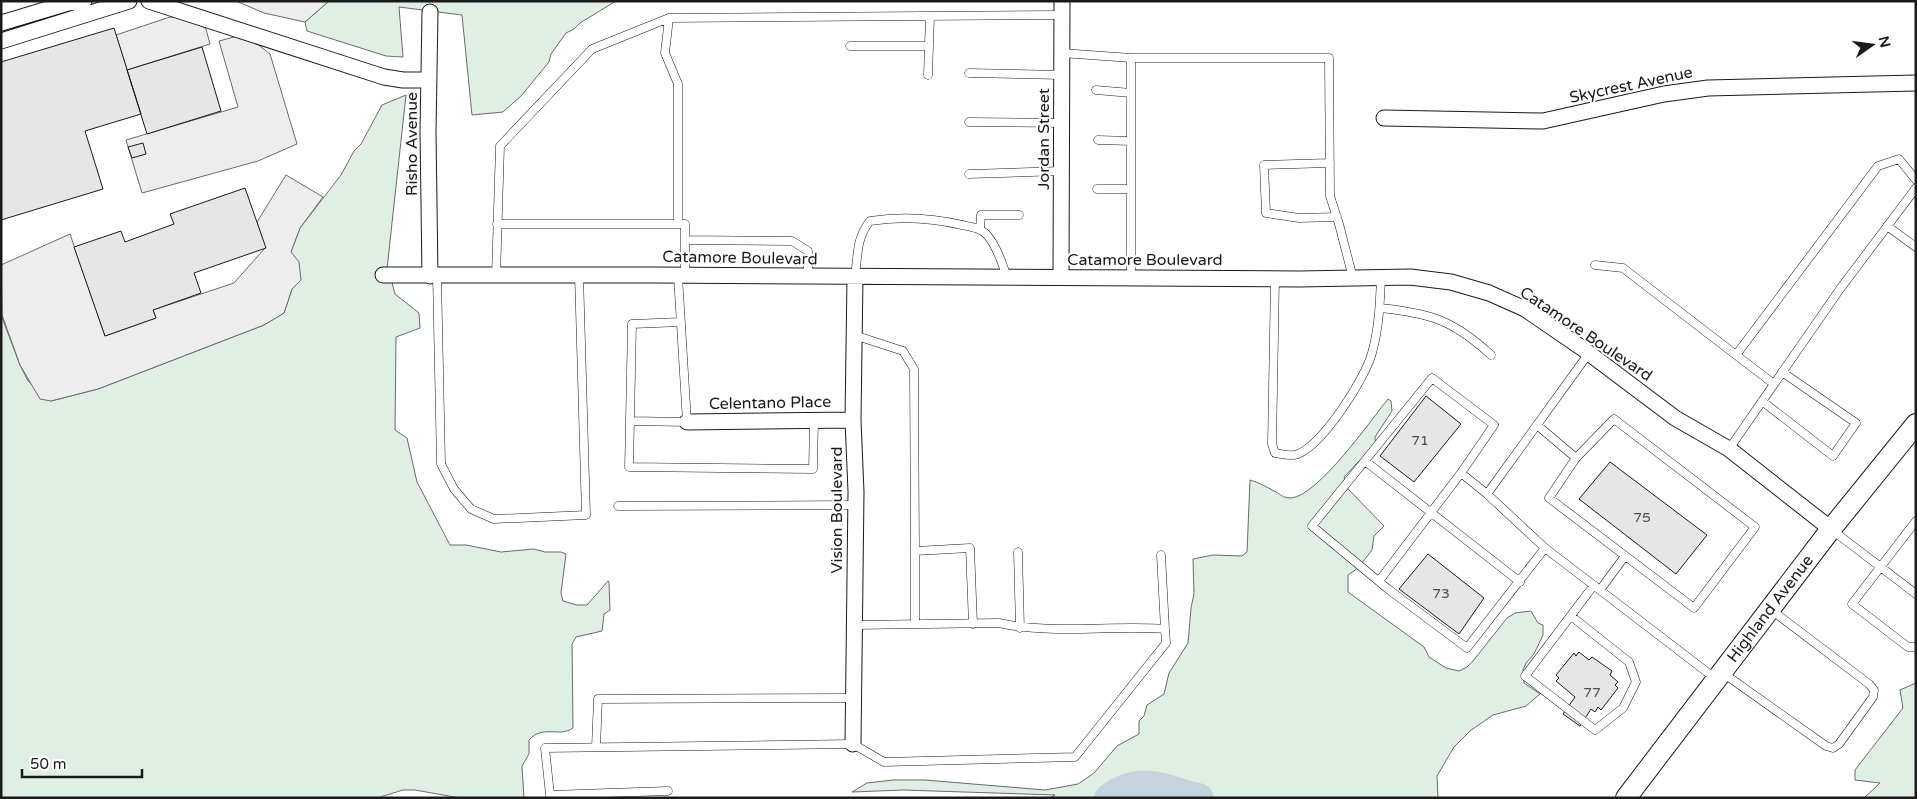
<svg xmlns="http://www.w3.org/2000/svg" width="1917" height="799" viewBox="0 0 1917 799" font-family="'Varela Round',sans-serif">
  <rect width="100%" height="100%" fill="#fff"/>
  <!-- green -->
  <path fill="#e0efe3" stroke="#6a6a6a" d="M329 1H616L580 23 574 29 566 33 551 54 549 62 521 96 503 112 472 115 462 15 399 7 403 57 386 56 307 31 305 22Z
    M406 95 387 269 390 275 395 294 419 313 420 328 396 337 395 430 407 438 417 482 450 545H466L501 552 534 549 545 552H561L566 554 561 593 563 601 577 605H587L608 581 609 582 610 610 604 614 602 631 576 637 572 644 573 728C560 738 543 724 529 740V754L522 766 524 798H460L415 790H403L377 798H1V315L20 365 28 381 51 401 98 389 264 325 284 313 292 289 301 280 291 252 300 228 341 175 354 151 361 144 382 105Z
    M1388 399 1391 401 1392 411 1375 437 1376 450 1358 462 1344 477 1348 489 1384 526 1374 536 1372 550 1358 568 1348 575V592L1424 647 1429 657 1446 668 1459 671 1467 667 1473 661 1507 618 1515 613 1531 611 1538 623 1543 625V635L1534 654 1526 663 1523 670 1524 683 1540 694 1526 706 1493 715 1470 731 1454 747 1437 776 1438 798H1050L1055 795 903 790 852 792 867 783 893 780H925L1045 790 1078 784 1094 773 1117 746 1139 734V721L1144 716 1147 705 1164 694 1169 673 1188 643 1191 608 1194 594 1193 559 1213 555 1242 556 1247 552 1250 480C1258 482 1267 487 1274 491 1281 494 1282 498 1291 498 1318 496 1371 420 1388 399Z
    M1916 683V798H1864L1880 783 1855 780V770L1903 708 1900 690Z"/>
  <!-- parking -->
  <path fill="#ededed" stroke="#6a6a6a" d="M236 1H329L305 22 264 13Z
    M170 17 195 20 206 29 210 44 127 70 116 35Z
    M245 34 270 54 297 144 258 161 142 193 126 140 238 107 219 41Z
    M286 175 323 197 300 228 291 252 299 262 301 280 292 289 284 313 264 325 98 389 51 401 40 399 20 365 2 315 1 265 70 234 105 336 156 318 153 310 234 283 265 248 257 222Z"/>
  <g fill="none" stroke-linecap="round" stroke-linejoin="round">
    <!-- river -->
    <path stroke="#c6d2dc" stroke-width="29" d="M1109 798C1142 773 1164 790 1199 798"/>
  </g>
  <!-- building -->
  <path fill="#e6e6e6" stroke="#1a1a1a" d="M114 28 141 114 85 131 103 189 1 220V62Z
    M202 47 221 111 147 134 127 70Z
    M143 143 146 154 132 158 128 147Z
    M245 188 266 248 194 273 201 293 153 310 156 318 105 336 74 247 121 231 125 242 174 224 170 214Z
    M1426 396 1461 424 1414 482 1380 456Z
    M1610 462 1707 535 1676 574 1579 499Z
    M1428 554 1484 598 1459 634 1399 589Z
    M1579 652 1589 660 1592 657 1612 671 1610 675 1618 682 1615 685 1618 688 1601 710 1598 707 1595 712 1591 709 1580 726 1563 714 1575 697 1556 681 1559 678 1556 675 1574 653 1576 656Z"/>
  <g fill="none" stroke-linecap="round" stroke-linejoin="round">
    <defs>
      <path id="lane" d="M669 18 665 53 678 84V224
        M850 46H929
        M1062 53 1131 58V278
        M1131 58H1329L1330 196 1339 224 1353 278
        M969 73 1062 75
        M928 75 930 16
        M1096 90 1131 93
        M969 122 1061 123
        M1098 140 1131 141
        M1330 163 1264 165 1266 213 1299 218 1337 217
        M969 174 1061 171
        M1097 189H1131
        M497 224H685V276
        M1887 226 1916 247
        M980 229 981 215H1019
        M685 240 792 241 808 251V276
        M1595 265 1623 268 1736 355
        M437 276 441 464 454 489 471 509 494 519 586 515 579 275
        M496 276 500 146 592 49 669 18 1062 15
        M855 277C858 256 856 238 870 221 902 216 932 218 962 225 971 227 981 228 987 235 997 247 1002 263 1007 277
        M1275 279 1272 444 1275 453C1282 454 1292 457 1298 454 1323 444 1365 379 1372 353 1379 328 1380 303 1381 277
        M1380 308C1430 313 1453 320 1491 355
        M681 322 632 324 629 467 813 469 814 420
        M854 335 903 351 914 369 915 551
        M1774 384 1736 355 1878 166 1899 159 1916 180
        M1762 401 1833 456 1856 423 1782 372
        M630 421 687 422 678 276
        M1537 425 1576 458 1549 498 1694 608 1755 527 1614 419 1576 458
        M1729 449 1840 289 1916 188
        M1365 461 1520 582
        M1487 494 1545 548 1467 648 1388 589 1312 526 1432 378 1494 425 1461 473 1487 494 1589 353
        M618 506 856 505
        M1916 521 1852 604 1908 647H1916
        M1832 530 1916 594
        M1545 548 1716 679
        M1018 552 1020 628
        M1161 555 1165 629
        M1379 581 1461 473
        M1600 590 1625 556
        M1571 616 1629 662 1636 682 1623 708 1595 730 1525 676 1594 585
        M915 624V551L970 548 973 624
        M1723 673 1826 746 1833 748 1839 744 1873 697 1874 690 1869 684 1770 609
        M596 747 598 699 854 698
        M668 791 550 795 545 748 853 744 884 762 1075 757 1166 643 1165 629C1110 625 1053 635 999 623L854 625"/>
      <path id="street" d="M149 1 384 77 403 80H429
        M1 23 68 3 84 1
        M1 41 129 1
        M1384 118 1543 121 1664 94 1708 88 1916 83
        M383 275H655L1299 279 1410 277 1451 282 1489 293 1525 309 1582 348 1675 418 1729 449 1831 529
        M430 276 428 132 430 12
        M1061 277 1062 1
        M687 422 853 420
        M853 744 856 492 853 420 855 277"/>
      <g id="secondary">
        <path id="s1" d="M1626 798 1831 529 1916 424"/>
      </g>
    </defs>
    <!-- lane casing -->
    <use href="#lane" stroke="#1a1a1a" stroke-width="9"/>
    <!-- street casing -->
    <use href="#street" stroke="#1a1a1a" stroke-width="17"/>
    <!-- secondary casing -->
    <use href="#secondary" stroke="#1a1a1a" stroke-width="22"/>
    <!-- lane -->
    <use href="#lane" stroke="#fff" stroke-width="8"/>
    <!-- street -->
    <use href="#street" stroke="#fff" stroke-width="15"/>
    <!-- secondary -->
    <use href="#secondary" stroke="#fff" stroke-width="20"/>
  </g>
  <g text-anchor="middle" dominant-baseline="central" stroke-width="4" stroke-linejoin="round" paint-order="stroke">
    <!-- number labels -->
    <g font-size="14" fill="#4d4d4d">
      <text x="1420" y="440">71</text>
      <text x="1642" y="517">75</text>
      <text x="1441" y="593">73</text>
      <text x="1592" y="692">77</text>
    </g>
    <!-- street labels -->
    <g font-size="16" fill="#1a1a1a" stroke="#fff">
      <text transform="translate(1631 85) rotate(-12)">Skycrest Avenue</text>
      <text transform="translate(1044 139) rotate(-90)">Jordan Street</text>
      <text transform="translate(412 144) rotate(-90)">Risho Avenue</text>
      <text transform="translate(740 258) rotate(1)">Catamore Boulevard</text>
      <text x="1145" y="260">Catamore Boulevard</text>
      <text transform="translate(1586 334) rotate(34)">Catamore Boulevard</text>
      <text transform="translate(770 403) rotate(-1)">Celentano Place</text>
      <text transform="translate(837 510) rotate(-90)">Vision Boulevard</text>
      <text stroke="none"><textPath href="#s1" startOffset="238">Highland Avenue</textPath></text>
    </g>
  </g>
  <!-- border -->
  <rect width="1917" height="799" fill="none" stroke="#1a1a1a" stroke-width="5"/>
  <!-- north arrow -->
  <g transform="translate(1872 45) rotate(76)" stroke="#ffffff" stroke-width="4" paint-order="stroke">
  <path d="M0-4L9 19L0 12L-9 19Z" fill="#1a1a1a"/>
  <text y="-8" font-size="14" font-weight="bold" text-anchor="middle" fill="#1a1a1a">N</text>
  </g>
  <!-- scale -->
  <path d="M22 769v8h120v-8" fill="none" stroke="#1a1a1a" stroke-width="2.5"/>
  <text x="30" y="769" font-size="15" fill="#1a1a1a" stroke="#ffffff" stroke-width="4" paint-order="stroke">50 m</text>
</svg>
